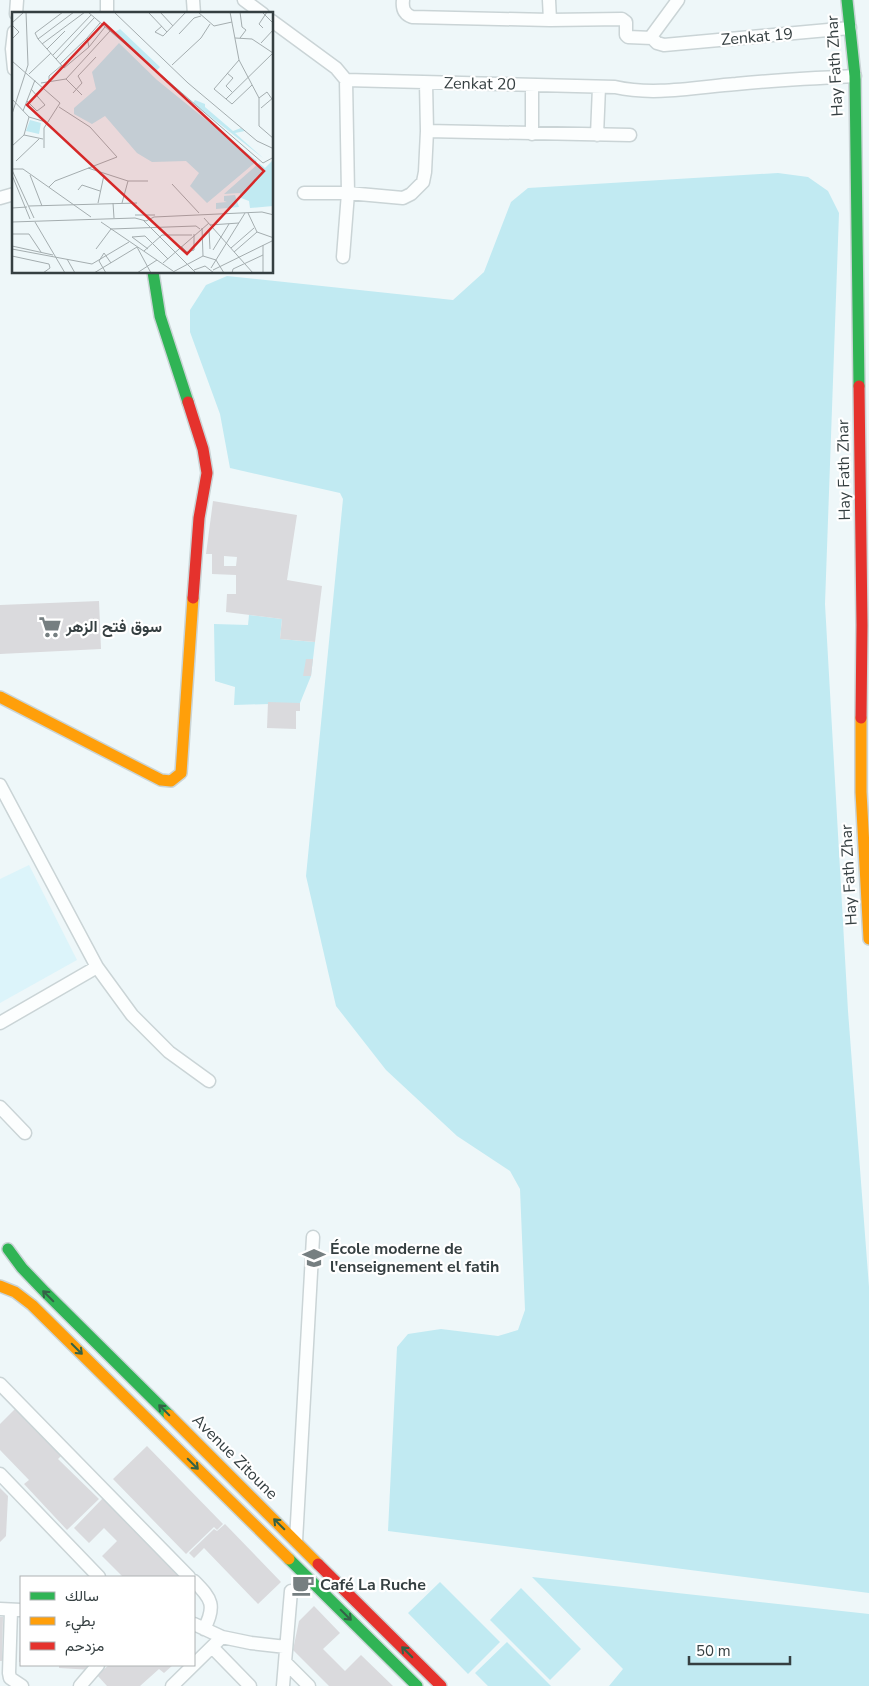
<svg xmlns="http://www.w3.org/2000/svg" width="869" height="1686" viewBox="0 0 869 1686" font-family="'Nunito Sans',Vazirmatn,sans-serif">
  <rect width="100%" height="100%" fill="#eef7f9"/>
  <!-- built -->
  <path fill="#dcf4fa" d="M29 865 77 960 0 1003V879Z"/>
  <!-- green -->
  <path fill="#c1eaf2" d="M778 173 808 177 828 191 839 213 825 604 848 1011 869 1287V1593L388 1531 397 1347 408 1334 441 1329 498 1336 518 1330 525 1310 520 1189 510 1171 457 1136 386 1070 336 1006 306 876 343 499 340 493 230 468 220 414 190 332V310L206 285 227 276 453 300 484 272 511 202 528 188Z
    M249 615 282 619 280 639 315 642 311 676 300 703 234 705 235 687 215 681 214 624 248 625Z
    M532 1577 869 1614V1686H609L623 1669Z
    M440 1582 500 1642 468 1674 408 1613Z
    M521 1588 581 1649 550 1680 490 1620Z
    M507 1642 551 1686H488L475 1673Z"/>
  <!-- building -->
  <path fill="#dadadd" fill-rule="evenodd" d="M213 501 297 515 287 580 322 586 315 642 280 639 282 619 226 612 227 594H236V575L212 574V554H206ZM224 556 237 557 236 566H224Z
    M99 601 101 649 0 654V605Z
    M306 659H313L311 676H303Z
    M268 702 300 703V711H296V729L267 728Z
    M18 1406 64 1453 58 1459 99 1499 67 1530 24 1484 29 1480 0 1450V1424Z
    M147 1446 223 1524 217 1530 214 1527 186 1554 113 1479Z
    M0 1488 8 1496 6 1536 0 1542Z
    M105 1496 185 1577H123L102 1556 117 1541 104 1528 89 1543 74 1528Z
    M225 1524 281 1582 258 1604 204 1548 194 1558 189 1553 214 1529 217 1531Z
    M314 1606 340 1633 323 1649 345 1671 361 1655 393 1686H329L293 1650 299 1621Z
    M0 1617H3L2 1661H0Z
    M20 1642H21V1662H19Z
    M59 1665H92V1670L59 1668Z
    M109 1665H173L164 1673 159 1669 140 1686H107L97 1675Z"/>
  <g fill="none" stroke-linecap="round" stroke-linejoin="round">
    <defs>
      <path id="street" d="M193 0 194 14
        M244 0 263 14
        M403 0C402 8 404 14 412 17L550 20 622 19 626 22V35L628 37 652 38
        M549 0 550 20
        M678 0 653 34 652 38 657 43 664 45 850 28
        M16 14 17 0
        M107 14V0
        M272 21 336 68 346 80 348 193 343 257
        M14 32 12 49 14 69
        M346 80 615 87C654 96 697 87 736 84 776 80 815 78 855 76
        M426 83 427 131
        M532 86V134
        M597 135 599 87
        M304 193H348L403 198 411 194 423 182 425 172 427 131 630 135
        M0 198 14 194
        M0 785 97 967 132 1015 169 1052 209 1081
        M0 1023 97 967
        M0 1107 25 1133
        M0 1384 189 1577
        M0 1474 99 1577
        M296 1541 313 1237
        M194 1581C212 1599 216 1606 204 1629
        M0 1609 21 1610
        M11 1610 9 1673 10 1678 22 1686
        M194 1624 222 1637 251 1643 286 1647
        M212 1647 250 1686
        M285 1662 309 1686
        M80 1686 98 1665
        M172 1686 222 1637
        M283 1686 291 1591"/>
      <path id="fast" d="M847 0 855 76 859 386
        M153 272 160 316 188 402
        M8 1249 22 1268 45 1292 169 1415
        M289 1559 417 1686"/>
      <path id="slow" d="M0 697 161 780 171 781 181 773 193 598
        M861 718V792L869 939
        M0 1286 15 1292 32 1305 289 1559
        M169 1415 318 1564"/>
      <path id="jam" d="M859 386 862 625 861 718
        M188 402 203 449 207 473 199 518 193 598
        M318 1564 441 1686"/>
    </defs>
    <!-- street casing -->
    <use href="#street" stroke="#cad4d6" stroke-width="15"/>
    <!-- fast casing -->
    <use href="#fast" stroke="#cad4d6" stroke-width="14"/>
    <!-- slow casing -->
    <use href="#slow" stroke="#cad4d6" stroke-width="14"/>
    <!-- jam casing -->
    <use href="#jam" stroke="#cad4d6" stroke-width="14"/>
    <!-- street -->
    <use href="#street" stroke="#fcfefe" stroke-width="12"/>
    <!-- fast -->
    <use href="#fast" stroke="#30b455" stroke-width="11"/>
    <!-- slow -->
    <use href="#slow" stroke="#ff9f0a" stroke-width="11"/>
    <!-- jam -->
    <use href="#jam" stroke="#e5322d" stroke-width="11"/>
  </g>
  <!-- one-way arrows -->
  <defs><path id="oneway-shaft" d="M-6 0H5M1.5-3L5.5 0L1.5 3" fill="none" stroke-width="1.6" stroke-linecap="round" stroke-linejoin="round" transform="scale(1.25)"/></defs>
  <g stroke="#346247">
    <use href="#oneway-shaft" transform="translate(48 1296) rotate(-135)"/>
    <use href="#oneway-shaft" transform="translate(77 1349) rotate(45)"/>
    <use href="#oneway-shaft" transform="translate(164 1410) rotate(-135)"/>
    <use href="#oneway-shaft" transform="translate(193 1464) rotate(45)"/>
    <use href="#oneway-shaft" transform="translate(279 1524) rotate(-135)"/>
    <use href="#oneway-shaft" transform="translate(346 1615) rotate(45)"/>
    <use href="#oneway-shaft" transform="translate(407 1652) rotate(-135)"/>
  </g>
  <!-- icons -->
  <defs>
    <symbol id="supermarket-bare" viewBox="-9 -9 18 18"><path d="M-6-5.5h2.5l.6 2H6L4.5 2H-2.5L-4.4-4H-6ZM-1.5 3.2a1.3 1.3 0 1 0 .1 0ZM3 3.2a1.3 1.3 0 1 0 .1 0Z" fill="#767f81" stroke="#fff" stroke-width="2.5" paint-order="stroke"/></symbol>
    <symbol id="school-bare" viewBox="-9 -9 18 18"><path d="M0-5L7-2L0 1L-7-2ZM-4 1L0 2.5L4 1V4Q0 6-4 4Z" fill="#767f81" stroke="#fff" stroke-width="2.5" paint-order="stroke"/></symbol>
    <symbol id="cafe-bare" viewBox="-9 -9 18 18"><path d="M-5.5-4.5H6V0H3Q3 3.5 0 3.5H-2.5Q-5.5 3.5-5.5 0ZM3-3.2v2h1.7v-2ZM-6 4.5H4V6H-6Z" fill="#767f81" stroke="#fff" stroke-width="2.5" paint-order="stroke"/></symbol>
  </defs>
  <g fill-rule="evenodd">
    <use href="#supermarket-bare" x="34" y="611" width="32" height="32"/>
    <use href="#school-bare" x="298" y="1242" width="32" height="32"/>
    <use href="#cafe-bare" x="287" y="1569" width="32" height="32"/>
  </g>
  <g text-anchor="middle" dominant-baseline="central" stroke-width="4.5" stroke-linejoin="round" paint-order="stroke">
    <!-- street labels -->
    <g font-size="16" fill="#353f41" stroke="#fff">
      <text transform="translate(757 37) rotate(-5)">Zenkat 19</text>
      <text transform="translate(835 66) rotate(-93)">Hay Fath Zhar</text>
      <text transform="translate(480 84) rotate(1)">Zenkat 20</text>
      <text transform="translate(844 470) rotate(-91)">Hay Fath Zhar</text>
      <text transform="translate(849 875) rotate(-93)">Hay Fath Zhar</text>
      <text transform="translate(235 1457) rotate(45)">Avenue Zitoune</text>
    </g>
    <!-- poi labels -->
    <g font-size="16" font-weight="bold" fill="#353f41" stroke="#fff" text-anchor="start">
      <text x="66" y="627">سوق فتح الزهر</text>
      <text x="330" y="1249">École moderne de<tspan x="330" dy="18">l'enseignement el fatih</tspan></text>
      <text x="320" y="1585">Café La Ruche</text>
    </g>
  </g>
  <!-- overview -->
  <g transform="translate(12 12)">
    <rect width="261" height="261" fill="#eef7f9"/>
    <path d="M108 17 148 55 144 59 103 20ZM107 31 145 68 245 149 195 191 178 174 187 161 174 149 140 150 125 141 93 104 80 112 62 102V96L84 77 80 60ZM183 88 193 92V95L221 119 229 116 233 119 223 121 251 146 181 91ZM18 108 29 111 27 122 14 119ZM261 148V194L238 196 237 189 229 186 228 181 212 182 247 151 253 156ZM223 183 227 195 204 197V191L215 190 212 189V184Z" fill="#c1eaf2"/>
    <path fill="none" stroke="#a4adaf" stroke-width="1" d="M51 0 23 21 26 27 52 56 77 35M76 0 251 151 262 145M102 0 176 71 245 129 260 136M148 0 161 14M186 0 202 14 220 10M218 0 227 48 247 86V114L262 127M228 0 230 15 234 18 228 26M250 0 262 12M137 1 155 20M0 11 12 0M88 11 75 26 77 35 93 15M0 13 7 20 0 27M150 14 143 20 151 24 174 0M251 16 247 12 255 0M167 22 182 6 189 4M223 26 240 27 261 41M26 27 62 0M249 31 262 17M30 32 73 0M35 37 53 19M41 43 79 3M44 47 82 6M227 48 202 77 220 92 240 73M0 49 48 91 32 116V136M48 52 75 26M160 53 189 26 198 12M215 61 221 66 214 74 220 80M17 62 39 41M54 67 98 19M37 70V64L50 53M29 71 54 67 70 83M61 81 70 71 66 64 84 45M247 86 255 80 260 87M0 87 17 105 34 110M214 87 261 41M15 89 25 99 33 93 19 77M249 96 262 85M11 99 23 68M0 102 16 53 14 0M12 123 17 105M0 134 12 123 31 127M4 149 27 127M76 156 116 169H136M0 157H11L79 205M0 158 22 206M0 163 18 207M18 163 30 194M160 172 187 201M37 175 43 169 105 145 78 115 47 95M66 178 70 173 88 179M86 191 92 163M101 191 102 206M110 191 116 169M17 194 125 191M0 196 15 195M236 201 245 220 262 226M123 203H143M192 206 241 261M131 208 184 261M0 210 123 206 134 209 142 205 250 200 262 203M23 210 53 261M89 210 161 259M198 213 227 211M190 216 191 244M197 218 198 237M0 222H17L29 240M0 234 41 243M169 234 175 240 182 238V222M219 236 242 216M0 237 80 252 117 230M84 237 99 217 184 214 188 217M136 237 120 225 133 224 156 247M201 238 217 212M132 239 150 223H180M222 240 245 220M0 244 37 252 38 256 31 261M55 247 63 261M151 251 197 211M199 256 233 201M182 258 193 254 202 261M201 258 262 228M161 260 191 244 204 248 212 261M82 261 125 235 139 261M94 261 87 249 92 241 99 251M125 261 145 248M220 261 221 257 251 243M251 261V233"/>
    <path fill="#d62828" fill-opacity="0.15" stroke="#d62828" stroke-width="2.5" d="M92 11 252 159 175 242 15 93Z"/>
    <rect width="261" height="261" fill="none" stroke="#353f41" stroke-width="2.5"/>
  </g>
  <!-- legend -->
  <rect x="20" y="1576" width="175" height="90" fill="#ffffff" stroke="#aeb2b3"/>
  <rect x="30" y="1592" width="25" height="8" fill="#30b455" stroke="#aeb2b3"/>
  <text x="65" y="1601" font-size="15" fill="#353f41">سالك</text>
  <rect x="30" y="1617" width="25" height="8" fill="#ff9f0a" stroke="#aeb2b3"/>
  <text x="65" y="1626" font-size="15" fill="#353f41">بطيء</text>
  <rect x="30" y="1642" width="25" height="8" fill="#e5322d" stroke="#aeb2b3"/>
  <text x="65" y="1651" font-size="15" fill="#353f41">مزدحم</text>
  <!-- scale -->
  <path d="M689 1656v8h101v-8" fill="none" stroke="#353f41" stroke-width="2.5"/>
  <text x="696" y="1656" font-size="15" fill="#353f41" stroke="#ffffff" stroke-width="4" paint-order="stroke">50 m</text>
</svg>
